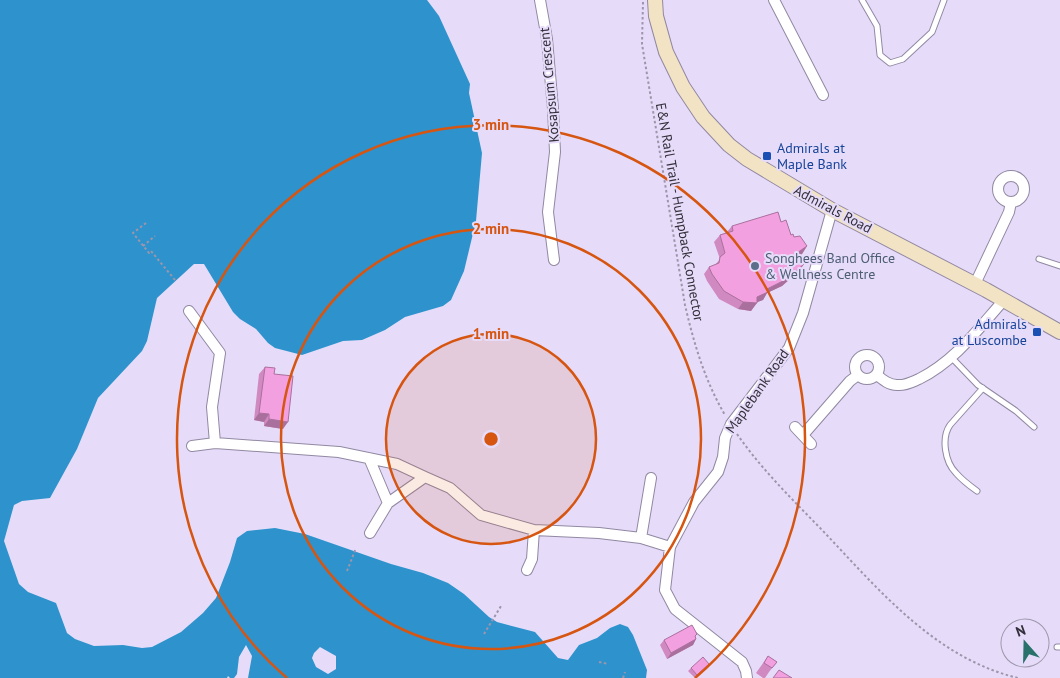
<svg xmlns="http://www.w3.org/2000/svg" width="1060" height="678" viewBox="0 0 1060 678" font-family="'PT Sans',sans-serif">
  <rect width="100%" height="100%" fill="#e6dcf9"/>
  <!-- water -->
  <path fill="#2e93cd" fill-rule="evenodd" d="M0 0H427L439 16 470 84 469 93 482 153 476 221 464 271 451 300 443 306 405 317 385 330 362 340 343 341 302 355 275 348 268 343 256 329 240 319 233 312 204 264H194L157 298 147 341 142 351 98 398 77 449 50 498 22 501 14 505 4 541 19 584 28 592 56 603 67 633 75 639 94 646 123 645 142 648 152 647 181 632 203 613 216 598 230 562 237 538 247 531 275 528 305 534 391 564 423 573 448 583 464 594 489 617 497 622 535 632 558 658 568 660 579 645 597 638 610 628 620 624 628 627 633 635 647 670 646 678H248L252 656 246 645 239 657 237 674 234 678H230L228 676 227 678H0ZM320 647 336 656V669L328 674 316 667 312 658 314 653Z"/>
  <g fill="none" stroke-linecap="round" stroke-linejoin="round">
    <defs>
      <path id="lane" d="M862 0 877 26 880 55 890 63 903 59 932 32 944 0
        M1039 259 1060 266
        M952 358 978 385 1016 411 1034 427
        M977 491C970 486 962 480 956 473 945 462 941 438 950 425L983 388
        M1057 647H1060"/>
      <path id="street" d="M540 0 547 39 553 109 555 152 548 212 554 260
        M774 0 823 95
        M998 189a13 13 0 1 1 26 0a13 13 0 1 1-26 0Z
        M975 284 1009 212 1011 202
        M189 311 220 353 212 407 215 443
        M855 367a12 12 0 1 1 24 0a12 12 0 1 1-24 0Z
        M877 375C883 380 889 385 897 385 905 386 912 382 919 379 955 361 978 329 1004 300
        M795 427 811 444
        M803 435 850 381 858 375
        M192 446 215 443 339 452 397 464 425 477 450 488 481 515 534 530 599 533 641 538 670 547
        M369 458 388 503
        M370 533 388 503 425 477
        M641 538 651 478
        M527 570 532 559 534 530
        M747 678 746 671 742 662 675 609 665 590 670 547 694 502 718 472 723 457 725 438 731 424 789 348 803 313 832 210"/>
      <path id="secondary" d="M655 0 656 16 666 52 683 87 703 117 729 145 747 159 832 210 986 290 1060 332"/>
    </defs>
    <!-- lane casing -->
    <use href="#lane" stroke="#9188a2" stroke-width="7"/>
    <!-- street casing -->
    <use href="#street" stroke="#9188a2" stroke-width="12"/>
    <!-- secondary casing -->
    <use href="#secondary" stroke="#9188a2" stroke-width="16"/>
    <!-- path -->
    <path stroke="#9d95ab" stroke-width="2" stroke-dasharray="2.5 2.5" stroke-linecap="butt" d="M643 2 642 44 685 305C694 344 705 381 725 415
      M146 223 133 233 149 253 151 251 175 280
      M143 246 155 236
      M737 434C762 470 793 500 823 531 879 590 935 658 1018 678
      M347 571 356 548
      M484 634 501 606
      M599 662 608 664
      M623 678 625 672"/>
    <!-- lane -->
    <use href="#lane" stroke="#fff" stroke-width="5"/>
    <!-- street -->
    <use href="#street" stroke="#fff" stroke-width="10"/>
    <!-- secondary -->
    <use href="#secondary" stroke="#f1e3c4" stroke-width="14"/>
  </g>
  <!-- wall -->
  <path fill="#d18ac1" d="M781 222 791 235 807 246 802 254 799 256 804 264 799 271 782 286 767 293 763 300 757 302 751 311 738 309 719 299 707 281 704 274 709 267 715 265 720 259 714 242 720 235 727 232 732 226Z
    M265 367 274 374 283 429 264 426V422L254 420 259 374Z
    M697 634 695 637 696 639 693 645 667 659 660 645 664 640Z
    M768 656 777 662 769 672 765 678H763L756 673Z
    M709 664 707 667 695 678 688 671 691 668Z"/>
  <!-- shaded-wall -->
  <path fill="#aa709d" d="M807 246 802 254 792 260 797 253Z
    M804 264 799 271 782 286 767 293 763 300 755 303H757L751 311 738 309 743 302 767 289Z
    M259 413 269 414 264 422 254 420Z
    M269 419 288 422 283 429 264 426Z
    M696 639 693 645 667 659 671 653Z
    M709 664 707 667 695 678 697 675Z"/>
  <!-- building -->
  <path fill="#f3a0e0" stroke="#aa709d" d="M778 212 781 222 786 220 791 235 793 234 794 237 800 236 807 246 797 253 804 264 787 279 767 289 768 292 757 297V303L743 302 724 291 712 274 709 267 719 263 720 257 725 253 720 235 733 231 732 226Z
    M265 367 275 368 274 374 293 376 288 422 269 419V414L259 413Z
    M692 625 697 634 695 636 696 639 671 653 664 640Z
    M768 656 777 662 772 668 764 663Z
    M703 657 709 664 697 675 691 668Z
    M779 670 792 678H773Z"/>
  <!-- distance rings -->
  <circle cx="491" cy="439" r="105" fill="#d65511" fill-opacity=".12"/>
  <g fill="none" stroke="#d65511" stroke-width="2.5">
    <circle cx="491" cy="439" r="105"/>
    <circle cx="491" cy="439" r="210"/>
    <path d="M287 678A314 314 0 1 1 695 678"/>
  </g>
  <!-- markers -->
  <g fill="#1a4fb4" stroke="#e6dcf9" stroke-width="2">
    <rect x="762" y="151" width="10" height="10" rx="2.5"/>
    <rect x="1032" y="327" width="10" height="10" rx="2.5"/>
  </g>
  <circle fill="#5c6f8a" stroke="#e6dcf9" stroke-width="2" cx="755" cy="266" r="5"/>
  <g text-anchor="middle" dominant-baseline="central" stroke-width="4" stroke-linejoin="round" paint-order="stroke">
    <!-- street labels -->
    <g font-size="14" fill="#332f3a" stroke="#e6dcf9">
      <text transform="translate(549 85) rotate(-95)">Kosapsum Crescent</text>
      <text transform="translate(833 209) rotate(28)">Admirals Road</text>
      <text transform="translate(680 212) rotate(80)">E&amp;N Rail Trail - Humpback Connector</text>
      <text transform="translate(757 391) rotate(-55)">Maplebank Road</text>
    </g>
    <!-- transit labels -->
    <g font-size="14" fill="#164399" stroke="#e6dcf9" text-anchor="start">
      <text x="777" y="148">Admirals at<tspan x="777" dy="16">Maple Bank</tspan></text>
      <text x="1027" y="324" text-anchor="end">Admirals<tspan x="1027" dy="16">at Luscombe</tspan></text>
    </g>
    <!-- service labels -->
    <g font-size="14" fill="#4e5e75" stroke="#e6dcf9" text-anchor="start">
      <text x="765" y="258">Songhees Band Office<tspan x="765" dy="16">&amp; Wellness Centre</tspan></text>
    </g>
  </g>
  <circle cx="491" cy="439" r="8" fill="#d65511" stroke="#e6dcf9" stroke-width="2.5"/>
  <g font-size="15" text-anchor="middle" font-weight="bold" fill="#d65511" stroke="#e6dcf9" stroke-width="4" stroke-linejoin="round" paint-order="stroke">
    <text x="491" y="130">3 min</text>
    <text x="491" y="234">2 min</text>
    <text x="491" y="339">1 min</text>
  </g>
  <!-- north arrow -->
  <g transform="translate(1025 643) rotate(340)"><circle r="24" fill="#e6dcf9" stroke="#9e97ad"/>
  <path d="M0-4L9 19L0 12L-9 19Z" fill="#29726c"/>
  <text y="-8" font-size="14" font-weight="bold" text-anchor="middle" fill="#332f3a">N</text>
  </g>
</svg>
